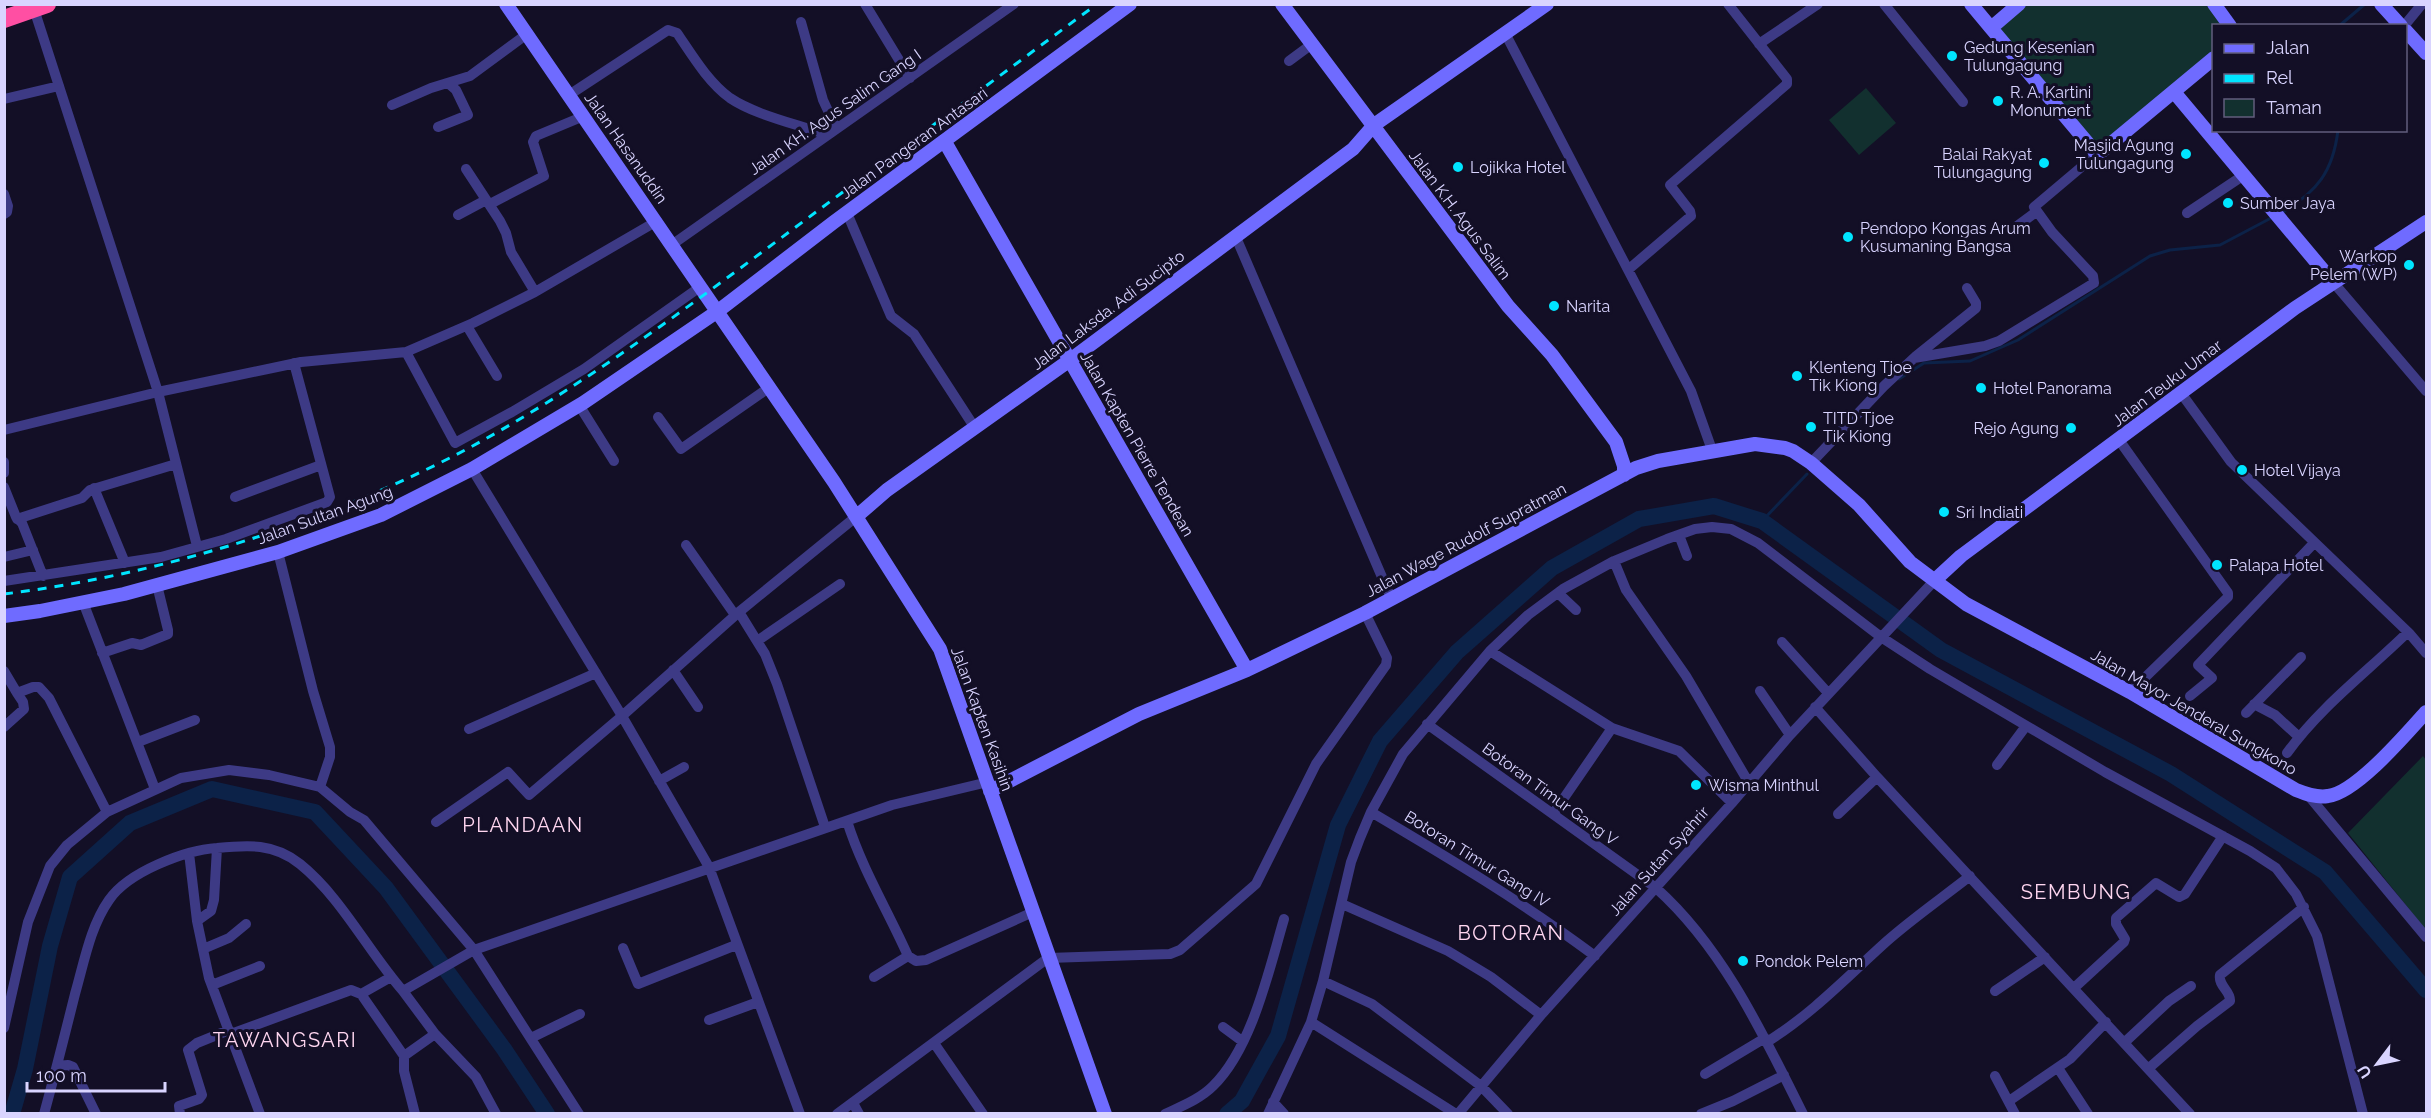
<svg xmlns="http://www.w3.org/2000/svg" width="2431" height="1118" viewBox="0 0 2431 1118" font-family="Raleway,sans-serif">
  <rect width="100%" height="100%" fill="#130f26"/>
  <!-- green -->
  <path fill="#12302f" d="M2026 4 2206 5 2224 25 2214 26 2213 56 2100 149 1998 29Z
    M1866 88 1896 123 1859 155 1829 120Z
    M2423 756 2426 760V930L2348 833Z"/>
  <g fill="none" stroke-linecap="round" stroke-linejoin="round">
    <!-- stream -->
    <path stroke="#0c2248" stroke-width="3" d="M2339 26 2365 4
      M2281 213C2317 192 2333 172 2338 130
      M1899 379 1924 363 1970 361 2018 340 2150 256 2170 250 2220 245 2273 217
      M1762 521 1807 474"/>
    <!-- river -->
    <path stroke="#0c2248" stroke-width="16" d="M12 1114 25 1069 50 946 70 877 130 823 212 789 315 812 386 888 504 1049 547 1114
      M1227 1114 1242 1101 1278 1036 1338 825 1380 741 1457 652 1552 568 1639 519 1714 506 1762 521 1941 650 2171 774 2325 872 2426 990"/>
    <!-- street -->
    <path stroke="#3d3a85" stroke-width="10" d="M865 4 910 78
      M1884 4 1963 102
      M34 9 158 392 197 546
      M801 22 823 100 836 128
      M2404 26 2422 4
      M1505 33 1691 391 1712 450
      M1759 44 1818 4
      M1289 61 1312 44
      M569 95 668 30 677 33C692 55 708 82 730 98 755 115 797 124 827 135
      M4 99 59 86
      M392 105 431 88 470 76 527 34
      M438 127 468 115 456 90 448 83
      M466 169 500 221 506 233 511 252 535 292
      M4 194 8 206 7 212 4 214
      M490 204 544 176 533 142 536 136 584 116
      M847 213 891 316 914 334 975 428
      M2187 213 2244 175
      M458 215 486 200
      M2013 229 2036 212
      M1235 235 1391 598
      M673 244 1014 4
      M1629 269 1691 216 1690 211 1670 185 1787 84V79L1728 4
      M2333 282 2426 391
      M467 326 497 376
      M406 352 455 443 512 412 584 369 700 287
      M1915 357 1976 308V303L1967 288
      M2181 393 2231 462 2409 633 2426 653
      M579 405 614 461
      M658 417 681 449 770 387
      M4 430 158 392 301 362 406 352 473 323 535 292 657 221
      M2119 440 2228 593V597L2130 692
      M4 462V473
      M1811 463 1884 386 1914 358 1985 346 1999 341 2094 283 2093 276 2052 232 2034 207 2098 153
      M472 469 622 716 709 867 800 1114
      M4 487 16 517 22 523 43 576
      M94 488 125 563
      M235 497 321 465
      M17 519 82 498 90 490 176 464
      M1679 535 1687 556
      M686 545 735 615
      M278 552 313 691 330 747V757L320 787
      M4 557 33 550
      M1614 561 1626 590 1686 676 1749 783
      M4 581 161 557 226 539 327 502 330 497 294 363
      M1558 593 1576 610
      M83 602 155 789
      M739 612 765 654 777 684 825 827
      M757 641 840 584
      M1782 642 1828 693
      M1490 651 1612 728 1679 751 1732 803
      M102 653 132 643 141 645 168 634V630L157 585
      M673 670 698 707
      M4 671 17 693 33 687H39L49 698 107 812
      M1760 691 1790 735
      M2190 696 2212 678 2198 665 2314 543
      M2254 704 2275 715 2299 737
      M1815 707 1877 777 2190 1114
      M2246 713 2301 657
      M1427 724 1656 888C1723 948 1763 1034 1803 1114
      M4 727 24 709 23 702 17 693
      M469 729 596 673
      M138 742 195 720
      M2287 753C2320 707 2367 672 2408 632
      M1997 765 2026 726
      M659 781 684 767
      M2308 795 2426 937
      M1371 812C1447 857 1523 902 1595 956
      M1553 814 1612 728
      M1838 814 1877 777
      M847 821C862 869 888 911 908 956L916 961 926 960 1033 912
      M436 822 508 772 529 795 622 716 739 612 857 516
      M189 853 197 921 209 978 260 1114
      M1342 904 1448 951 1491 977 1541 1015
      M197 921 211 911 214 900 217 848
      M623 948 638 984 736 945
      M203 949 229 938 246 924
      M874 977 908 956
      M1323 981 1372 1004 1481 1086 1508 1114
      M212 985 260 966
      M2074 988 2124 942 2125 939 2116 924V918L2156 883 2179 897 2185 894 2223 836
      M1995 991 2045 957
      M361 994 391 977
      M709 1020 758 1002
      M1311 1022 1456 1114
      M1223 1027 1242 1041
      M4 1028 28 922 50 866 67 845 107 812 181 778 229 770 269 775 320 787 350 812 364 820 474 950 579 1114
      M231 1034 351 990 361 994 404 1056
      M435 1034 476 1077 496 1114
      M531 1038 580 1014
      M1767 1042C1812 1014 1848 976 1887 941 1913 918 1942 898 1970 876
      M2125 1042 2169 1001 2191 986
      M934 1043 983 1114
      M57 1066 68 1065 73 1067 96 1114
      M2058 1068 2088 1114
      M2149 1068 2197 1026 2230 1001C2231 991 2218 986 2220 975L2304 907
      M1705 1074 1765 1038
      M1995 1076 2015 1114
      M2009 1101 2070 1059 2106 1022
      M1273 1102 1284 1114
      M853 1103 859 1114
      M44 1114C55 1074 65 1034 75 994 84 963 90 927 109 900 128 872 185 850 217 848 248 845 274 843 300 864 341 897 368 951 403 991
      M180 1114 179 1106 199 1099 202 1095 188 1050 197 1043 229 1030
      M415 1114 404 1071V1056L435 1034 403 991 474 950 892 805 988 782
      M837 1114 1048 958 1170 954 1180 950 1256 884 1316 764 1386 665 1387 658 1365 613
      M1165 1114C1182 1106 1200 1099 1213 1086 1252 1048 1269 970 1284 919
      M1268 1114 1311 1022 1323 981 1351 862 1360 838 1371 812 1403 754 1490 651 1528 615 1563 589 1614 561 1667 539 1695 529 1712 527 1731 529 1758 543 1881 637 1930 669 2105 772 2250 851 2276 868 2296 894 2317 936 2363 1114
      M1458 1114 1541 1015 1732 803 1790 735 1935 580
      M1701 1114 1733 1101 1784 1075"/>
    <!-- secondary -->
    <path stroke="#6f6bff" stroke-width="14" d="M506 4 834 482 940 649 1105 1114
      M1282 4 1508 306 1552 355 1616 442 1624 466V475
      M1971 4 1991 28
      M2019 4 1991 28 2096 153 2102 151 2214 58
      M2214 4 2230 26
      M2381 4 2401 26
      M2406 31 2426 53
      M2174 92 2333 282
      M945 142 1247 670
      M857 516 887 490 1070 360 1353 149 1374 125 1547 4
      M1935 580 1961 556 2295 308 2426 222
      M4 616 40 611 124 594 278 552 381 515 472 469 583 403 718 311 834 222 1130 4
      M990 791 1139 714 1247 670 1365 613 1636 468 1658 461 1755 444 1785 448 1793 451 1811 463 1859 505 1910 562 1966 604 2130 692 2296 790C2306 794 2317 798 2328 796 2356 793 2407 733 2426 712"/>
    <!-- highway -->
    <path stroke="#ff4fa3" stroke-width="18" d="M4 19 47 4"/>
    <!-- rail -->
    <path stroke="#00e5ff" stroke-width="3" stroke-dasharray="9 8" stroke-linecap="butt" d="M4 594C160 575 329 522 467 449 577 390 677 315 777 241 883 162 990 83 1097 4"/>
  </g>
  <!-- markers -->
  <g fill="#00e5ff" stroke="#130f26" stroke-width="2">
    <circle cx="1952" cy="56" r="6"/>
    <circle cx="1998" cy="101" r="6"/>
    <circle cx="2186" cy="154" r="6"/>
    <circle cx="2044" cy="163" r="6"/>
    <circle cx="1458" cy="167" r="6"/>
    <circle cx="2228" cy="203" r="6"/>
    <circle cx="1848" cy="237" r="6"/>
    <circle cx="2409" cy="265" r="6"/>
    <circle cx="1554" cy="306" r="6"/>
    <circle cx="1797" cy="376" r="6"/>
    <circle cx="1981" cy="388" r="6"/>
    <circle cx="1811" cy="427" r="6"/>
    <circle cx="2071" cy="428" r="6"/>
    <circle cx="2242" cy="470" r="6"/>
    <circle cx="1944" cy="512" r="6"/>
    <circle cx="2217" cy="565" r="6"/>
    <circle cx="1696" cy="785" r="6"/>
    <circle cx="1743" cy="961" r="6"/>
  </g>
  <g text-anchor="middle" dominant-baseline="central" stroke-width="6" stroke-linejoin="round" paint-order="stroke">
    <!-- poi labels -->
    <g font-size="16" fill="#d9d4ff" stroke="#130f26" text-anchor="start">
      <text x="1964" y="47">Gedung Kesenian<tspan x="1964" dy="18">Tulungagung</tspan></text>
      <text x="2010" y="92">R. A. Kartini<tspan x="2010" dy="18">Monument</tspan></text>
      <text x="2174" y="145" text-anchor="end">Masjid Agung<tspan x="2174" dy="18">Tulungagung</tspan></text>
      <text x="2032" y="154" text-anchor="end">Balai Rakyat<tspan x="2032" dy="18">Tulungagung</tspan></text>
      <text x="1470" y="167">Lojikka Hotel</text>
      <text x="2240" y="203">Sumber Jaya</text>
      <text x="1860" y="228">Pendopo Kongas Arum<tspan x="1860" dy="18">Kusumaning Bangsa</tspan></text>
      <text x="2397" y="256" text-anchor="end">Warkop<tspan x="2397" dy="18">Pelem (WP)</tspan></text>
      <text x="1566" y="306">Narita</text>
      <text x="1809" y="367">Klenteng Tjoe<tspan x="1809" dy="18">Tik Kiong</tspan></text>
      <text x="1993" y="388">Hotel Panorama</text>
      <text x="1823" y="418">TITD Tjoe<tspan x="1823" dy="18">Tik Kiong</tspan></text>
      <text x="2059" y="428" text-anchor="end">Rejo Agung</text>
      <text x="2254" y="470">Hotel Vijaya</text>
      <text x="1956" y="512">Sri Indiati</text>
      <text x="2229" y="565">Palapa Hotel</text>
      <text x="1708" y="785">Wisma Minthul</text>
      <text x="1755" y="961">Pondok Pelem</text>
    </g>
    <!-- street labels -->
    <g font-size="16" fill="#d9d4ff" stroke="#130f26">
      <text transform="translate(835 112) rotate(-35)">Jalan KH. Agus Salim Gang I</text>
      <text transform="translate(914 143) rotate(-36)">Jalan Pangeran Antasari</text>
      <text transform="translate(626 148) rotate(55)">Jalan Hasanuddin</text>
      <text transform="translate(1460 215) rotate(53)">Jalan K.H. Agus Salim</text>
      <text transform="translate(1108 310) rotate(-37)">Jalan Laksda. Adi Sucipto</text>
      <text transform="translate(2167 383) rotate(-37)">Jalan Teuku Umar</text>
      <text transform="translate(1137 444) rotate(60)">Jalan Kapten Pierre Tendean</text>
      <text transform="translate(325 515) rotate(-20)">Jalan Sultan Agung</text>
      <text transform="translate(1466 540) rotate(-28)">Jalan Wage Rudolf Supratman</text>
      <text transform="translate(2194 712) rotate(30)">Jalan Mayor Jenderal Sungkono</text>
      <text transform="translate(982 719) rotate(70)">Jalan Kapten Kasihin</text>
      <text transform="translate(1550 794) rotate(36)">Botoran Timur Gang V</text>
      <text transform="translate(1477 859) rotate(32)">Botoran Timur Gang IV</text>
      <text transform="translate(1659 861) rotate(-48)">Jalan Sutan Syahrir</text>
    </g>
    <!-- quarter labels -->
    <g font-size="20" letter-spacing="1.5" fill="#ffd6f0" stroke="#130f26">
      <text x="523" y="825">PLANDAAN</text>
      <text x="2076" y="892">SEMBUNG</text>
      <text x="1511" y="933">BOTORAN</text>
      <text x="285" y="1040">TAWANGSARI</text>
    </g>
  </g>
  <!-- border -->
  <rect width="2431" height="1118" fill="none" stroke="#d9d4ff" stroke-width="12"/>
  <!-- legend -->
  <rect x="2212" y="24" width="195" height="108" fill="#130f26" stroke="#625e7d" stroke-width="1.5"/>
  <rect x="2224" y="44" width="30" height="9" fill="#6f6bff" stroke="#625e7d" stroke-width="1.5"/>
  <text x="2266" y="54" font-size="18" fill="#d9d4ff">Jalan</text>
  <rect x="2224" y="74" width="30" height="9" fill="#00e5ff" stroke="#625e7d" stroke-width="1.5"/>
  <text x="2266" y="84" font-size="18" fill="#d9d4ff">Rel</text>
  <rect x="2224" y="99" width="30" height="18" fill="#12302f" stroke="#625e7d" stroke-width="1.5"/>
  <text x="2266" y="114" font-size="18" fill="#d9d4ff">Taman</text>
  <!-- north arrow -->
  <g transform="translate(2377 1064) rotate(238)" stroke="#130f26" stroke-width="4.5" paint-order="stroke">
  <path d="M0-4.5L10 22L0 15L-10 22Z" fill="#d9d4ff"/>
  <text y="-9" font-size="16" font-weight="bold" text-anchor="middle" fill="#d9d4ff">U</text>
  </g>
  <!-- scale -->
  <path d="M27 1082v9h138v-9" fill="none" stroke="#d9d4ff" stroke-width="3"/>
  <text x="36" y="1082" font-size="18" fill="#d9d4ff" stroke="#130f26" stroke-width="4.5" paint-order="stroke">100 m</text>
</svg>
